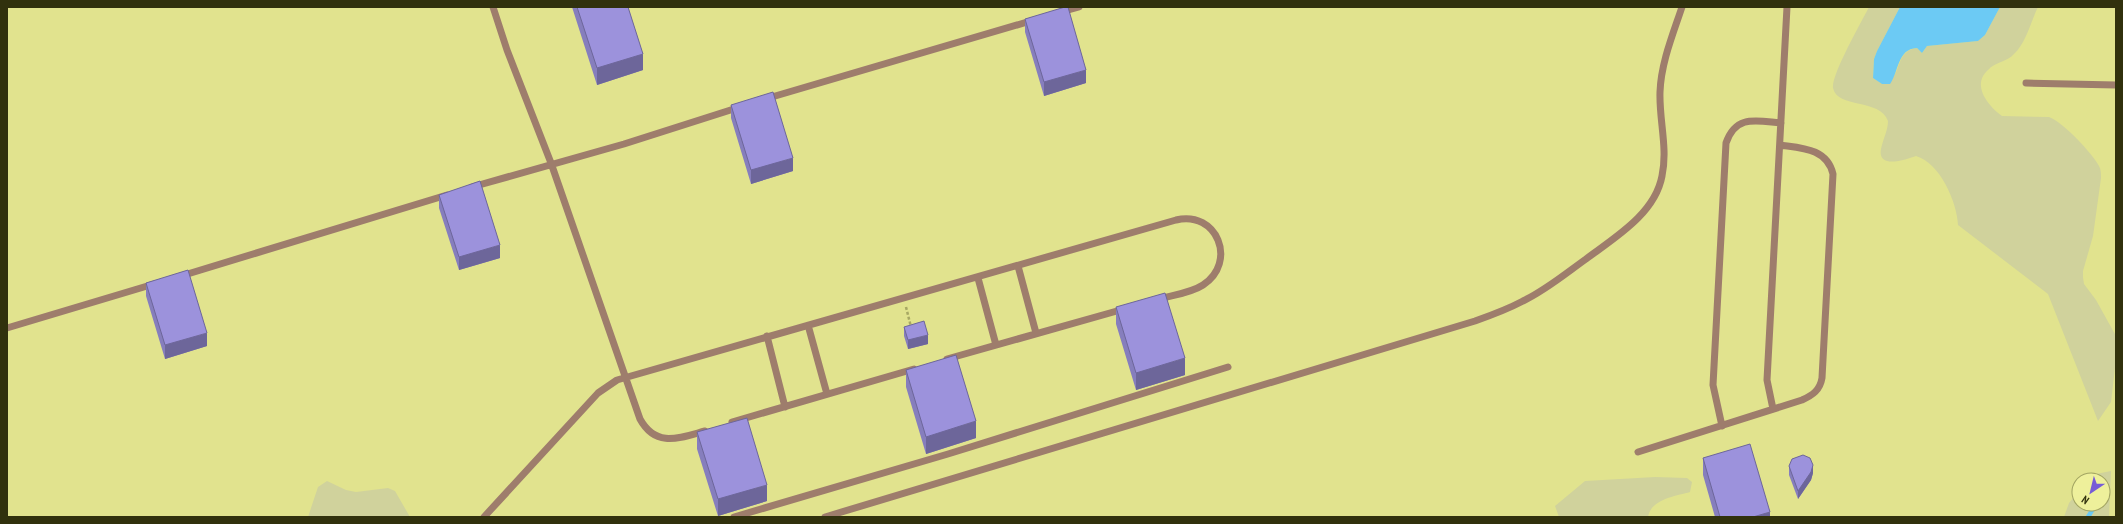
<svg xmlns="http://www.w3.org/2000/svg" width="2123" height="524" viewBox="0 0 2123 524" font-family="'PT Sans Narrow',sans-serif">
  <rect width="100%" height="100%" fill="#e1e38e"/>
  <!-- green -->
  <path fill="#d0d29c" d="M1869 7H1900L1877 51 1874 59 1873 78 1882 84C1886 82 1890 79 1893 77 1900 70 1898 50 1917 48L1922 53 1927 46 1978 41 1985 35 2000 7H2038C2031 21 2026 43 2014 54 2007 62 1995 62 1988 70 1971 85 1988 106 2002 116L2049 117C2063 122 2092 153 2099 166 2101 169 2101 174 2101 178L2093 236 2083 271V277L2084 284 2096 300 2116 336V359L2111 402 2098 421 2048 294 1958 225C1957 202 1940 163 1916 156 1907 159 1877 170 1881 149 1883 139 1888 130 1888 121 1880 98 1837 109 1833 88 1831 75 1862 21 1869 7Z
    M2111 471 2109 517H2064L2069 503 2079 491V504H2103V480H2088L2096 474Z
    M1655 477 1687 478 1692 482 1690 492C1676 496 1651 499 1648 517H1559L1555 506 1585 481Z
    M327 481 346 490 356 492 388 488 395 491 410 517H308L318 487Z"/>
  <!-- water -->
  <path fill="#6ccaf4" d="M1900 7H2000L1985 35 1978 41 1927 46 1922 53 1917 48C1897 49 1899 72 1890 84H1882L1873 78 1874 59 1877 51Z"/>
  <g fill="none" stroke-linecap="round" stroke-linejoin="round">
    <!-- stream -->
    <path stroke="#6ccaf4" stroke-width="4.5" d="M2088 517 2096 504"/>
    <!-- path -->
    <path stroke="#a7a863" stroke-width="2.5" stroke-dasharray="3 2" stroke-linecap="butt" d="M906 307 911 327"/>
    <!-- service -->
    <path stroke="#9e7d6c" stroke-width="7" d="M493 7 507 50 551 163 640 419C656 448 679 438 705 431
      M1061 12 1079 7
      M2026 83 2116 85
      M765 99 1034 20
      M472 187 624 144 740 107
      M1018 266 1036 333
      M181 276 447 195
      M978 278 996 345
      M808 325 827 394
      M7 328 154 284
      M767 336 785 407
      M947 359 1124 309
      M1773 409 1767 380 1787 7
      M732 422 914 369
      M1722 426 1713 385 1726 143C1736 114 1757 121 1781 123
      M1638 452 1802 400C1813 395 1820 390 1822 378L1833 174C1827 148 1801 148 1780 145
      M484 517 598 393 617 380 1176 220C1217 210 1238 262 1203 285 1191 293 1173 295 1159 299
      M734 517 948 454 1228 367
      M825 517 1475 321C1492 315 1508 309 1523 301 1546 290 1565 274 1586 259 1614 238 1655 214 1662 176 1668 148 1659 120 1660 92 1661 63 1673 34 1682 7"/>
  </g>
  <!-- wall -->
  <path fill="#867ebd" d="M572 7H628L643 70 597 85Z
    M1025 19 1086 83 1044 96 1025 32Z
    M731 105 793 171 751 184 731 118Z
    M439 195 500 258 459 270 439 208Z
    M146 283 207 346 165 359 146 296Z
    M1116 307 1185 375 1136 390 1116 324Z
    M904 327 928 344 908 349 904 336Z
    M906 370 976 438 926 454 906 387Z
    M697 432 767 501 718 516 697 449Z
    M1703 458 1770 517H1715L1703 475Z
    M1789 466 1813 473 1811 480 1798 499 1789 475Z"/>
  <!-- shaded-wall -->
  <path fill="#6d669a" d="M643 54V70L597 85V68Z
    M1086 70V83L1044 96V82Z
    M793 158V171L751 184V170Z
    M500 245V258L459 270V257Z
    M207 333V346L165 359V345Z
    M928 335V344L908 349V340Z
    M1185 358V375L1136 390V373Z
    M976 421V438L926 454V437Z
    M1813 465V473L1811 480 1798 499V491Z
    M767 485V501L718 516V499Z
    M1770 512V517H1753Z"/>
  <!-- building -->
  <path fill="#9c92dc" stroke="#6d669a" d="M577 7H628L643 54 597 68Z
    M1065 7H1068L1086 70 1044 82 1025 19Z
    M773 92 793 158 751 170 731 105Z
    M480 181 500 245 459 257 439 195Z
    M188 270 207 333 165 345 146 283Z
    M1165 293 1185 358 1136 373 1116 307Z
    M924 321 928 335 908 340 904 327Z
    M956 355 976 421 926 437 906 370Z
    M747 418 767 485 718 499 697 432Z
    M1750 444 1770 512 1753 517H1720L1703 458Z
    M1803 455 1810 458 1813 465 1811 472 1798 491 1789 466 1792 459Z"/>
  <!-- border -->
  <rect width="2123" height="524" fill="none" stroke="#31310d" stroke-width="16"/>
  <!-- north arrow -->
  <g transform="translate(2091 492) rotate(215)"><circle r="19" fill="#eef09b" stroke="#a2a462"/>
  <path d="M0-3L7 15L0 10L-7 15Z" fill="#775cd6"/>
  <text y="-6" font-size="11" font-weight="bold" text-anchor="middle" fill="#31310d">N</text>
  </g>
</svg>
